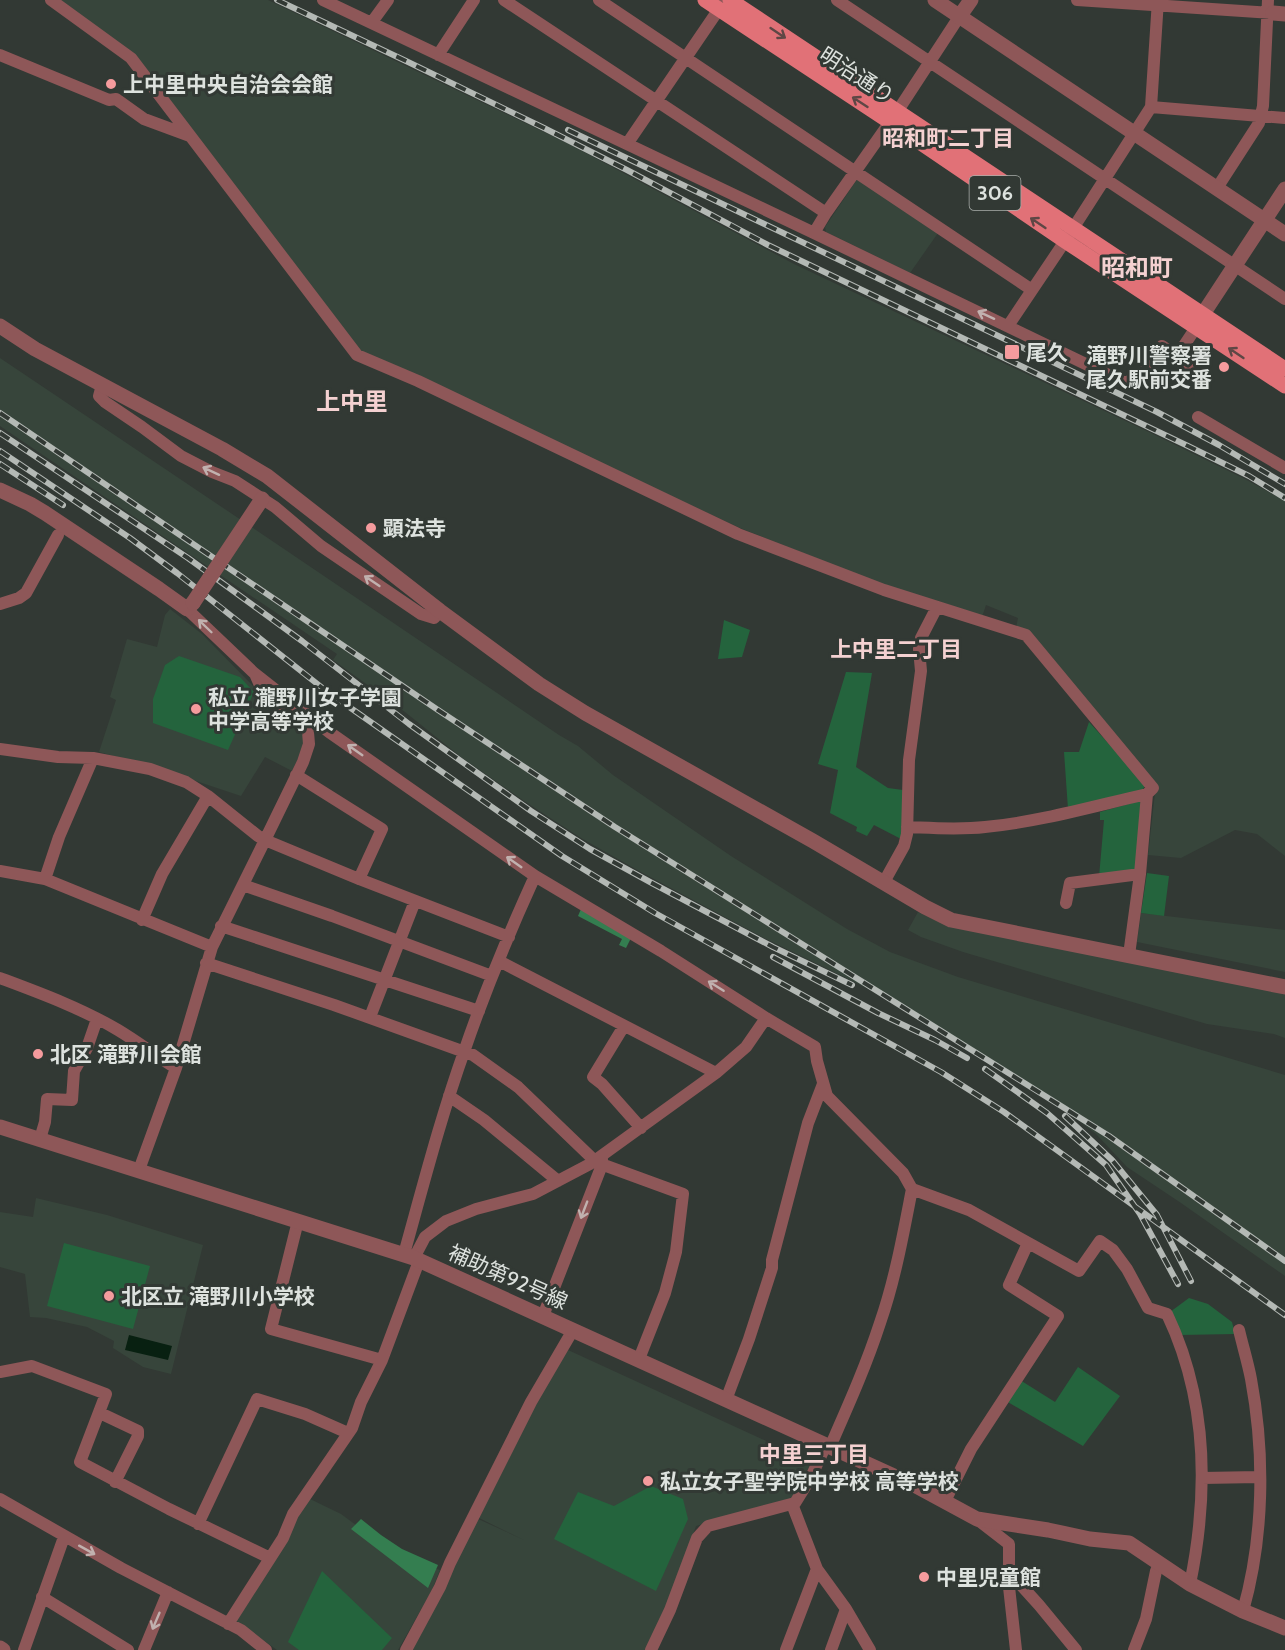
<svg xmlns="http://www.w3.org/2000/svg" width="1285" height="1650" viewBox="0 0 1285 1650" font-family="Cabin,'Noto Sans JP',sans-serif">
  <rect width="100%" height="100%" fill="#323934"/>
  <!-- built -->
  <path fill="#37453b" d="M60 0H268L567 143 794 264 1151 433 1245 479 1285 501V856L1257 834 1235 830 1181 858 1148 855 1156 784 1016 628 1018 618 986 605 982 617 883 585 740 528 360 352 142 65Z
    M858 178 938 233 910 273 826 232 825 227Z
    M0 358 256 530 559 735 578 746 613 775 731 856 847 929 890 952 958 977 1285 1075V1276L1181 1203 1127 1167 1096 1134 1068 1112 917 1015 877 993 764 938 639 871 581 838 524 801 461 757 405 712 333 660 337 654 0 426Z
    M170 609 202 634 258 691 301 727 305 736 304 747 292 771 265 757 241 796 151 766 99 752 116 700 110 697 127 639 157 647 165 615Z
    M918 912 937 921 954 926 1285 993V1038L1274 1034 1207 1024 963 952 921 937 908 930Z
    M1141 913 1285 930V972L1137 942Z
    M36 1198 107 1215 203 1245 171 1374 143 1367 113 1348 114 1341 87 1327 46 1318 30 1317 25 1274 0 1267V1212L33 1217Z
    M568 1350 812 1462 790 1500 696 1526 667 1609 647 1650H409L476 1518 524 1540 477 1517 527 1414Z
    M308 1498 341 1514 398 1556 440 1570 432 1590 398 1650H277L235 1620Z"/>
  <!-- green -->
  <path fill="#24643d" d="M724 620 750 630 742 657 718 659Z
    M179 656 240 677 254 692 228 750 153 723V699L165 665Z
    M846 672 872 673 856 767 888 788 903 790V840L874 825 867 836 856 831 857 827 830 813 838 770 818 764Z
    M1089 722 1146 785 1142 790 1068 809 1064 752H1079Z
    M1139 801 1143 805 1138 872 1099 877 1104 820H1100V812Z
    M1147 873 1169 876 1164 916 1141 913Z
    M64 1243 150 1266 133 1329 47 1306Z
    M1189 1298 1208 1304 1232 1322 1235 1334 1180 1335 1170 1312Z
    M1078 1367 1120 1396 1083 1446 1006 1401 1020 1380 1055 1402Z
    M651 1486 683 1499 688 1519 656 1591 554 1539 578 1492 614 1506Z
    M322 1571 392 1638 382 1650H299L288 1642Z"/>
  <!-- forest -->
  <path fill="#347e50" d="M581 909 630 935V940L626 948 619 945 622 939 578 916Z
    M361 1519 381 1535 402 1549 438 1565 428 1588 351 1529Z"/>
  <!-- water -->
  <path fill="#082011" d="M129 1335 172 1346 168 1360 125 1350Z"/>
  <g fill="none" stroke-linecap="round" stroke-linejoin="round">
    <!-- minor -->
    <path stroke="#8e5758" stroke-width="12" d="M51 0 131 58 357 355 418 381 738 534 884 590 1026 635 1153 788 1147 794 1140 874 1129 955
      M323 0 627 144
      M504 0 826 213
      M599 0 1032 290
      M837 0 1285 299
      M1077 0 1273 13
      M723 3 627 144 814 233 826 213 897 112 959 17
      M372 22 388 0
      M0 55 109 100 116 99 144 119 190 136
      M438 55 474 0
      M1151 107 1285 118
      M1217 188 1259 123 1263 106 1268 0
      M814 233 1125 383 1143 374 1162 346 1203 375
      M1008 326 1065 241 1151 107 1158 0
      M1177 356 1197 326
      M102 385 99 396 105 402 142 427 181 456 212 472 235 481 275 507 321 546 421 614 434 618 440 611
      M1198 417 1285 468
      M0 604 19 598 26 593 58 535
      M187 609 254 673 329 732 535 876 661 951 766 1018 815 1047 817 1061 827 1096 903 1173 912 1189C903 1235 895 1280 880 1323 866 1366 848 1406 830 1447
      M0 749 58 757 93 758 150 769 186 782 208 796 258 836 265 840 359 879 509 937
      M296 775 382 829 359 879
      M907 827C933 828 959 830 985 827 1039 822 1094 806 1147 794
      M0 871 45 879 212 947
      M45 879 59 837 93 758
      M884 882 904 846 907 834 909 760 921 671 919 649 921 638 937 607
      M243 885 332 916 492 976
      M1066 903 1070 883 1140 874
      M142 920 162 874 208 796
      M221 926 479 1011
      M499 961 716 1073
      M206 963 334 1005 473 1055 518 1087 595 1161 601 1164 683 1194 676 1252 665 1293 639 1359
      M0 978C40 993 81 1008 118 1030 138 1042 156 1056 176 1068
      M370 1017 415 901
      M624 1026 593 1077 602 1084 641 1128
      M449 1096 484 1120 558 1181
      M40 1139 45 1122 47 1099 72 1100 74 1071 87 1048 97 1019
      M139 1170 176 1068 212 947 265 840 303 762 309 744 308 732 303 724 263 692 256 676
      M912 1189 969 1210 1079 1271 1100 1241 1113 1250 1127 1269 1148 1308 1167 1314C1208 1400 1209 1492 1190 1584
      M298 1221 271 1329 382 1360
      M404 1254C423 1186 441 1116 465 1049 485 991 509 933 535 876
      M414 1258 425 1237 446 1221 476 1209 533 1194 590 1164 716 1073 746 1047 766 1018
      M543 1316 600 1170 602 1159
      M1239 1330C1243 1347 1248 1363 1251 1379 1265 1454 1264 1537 1243 1611
      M0 1372 32 1366 106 1394 80 1462 169 1509 270 1558
      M726 1400 749 1339 772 1268V1260L808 1123 823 1084
      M100 1413 138 1431V1436L115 1482
      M1202 1478 1259 1477
      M0 1499 121 1568 241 1630 266 1650
      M945 1501 971 1449 1058 1316 1009 1285 1028 1243
      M792 1504 817 1569 846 1609 870 1650
      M978 1520 1009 1544V1587L1016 1650
      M198 1524 257 1399 305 1414 348 1433
      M1010 1573 1039 1605 1076 1650
      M42 1597 128 1650
      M228 1624 283 1538 293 1514 352 1428 361 1402 382 1360 419 1261
      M24 1650 64 1537
      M144 1650 168 1592
      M406 1650 440 1587 450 1563 531 1402 573 1330
      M651 1650 670 1610 697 1538 708 1526 795 1503 811 1477 826 1445
      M786 1650 817 1569
      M831 1650 846 1609
      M1134 1650 1146 1619 1156 1571 1159 1564"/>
    <!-- tertiary -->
    <path stroke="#8e5758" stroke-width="15" d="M935 0 1285 234
      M1273 13 1285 14
      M959 17 971 0
      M0 326 35 349 222 449 267 476 440 611 539 684 585 713 813 841 925 907 951 920 1285 987
      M1197 326 1203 314 1285 189
      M0 490 30 504 45 513 159 589 187 609 193 603
      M0 1127 414 1258 916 1486 977 1519 1048 1530 1090 1539 1129 1543 1190 1584 1243 1611 1285 1628
      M0 1648 3 1650"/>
    <!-- primary -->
    <path stroke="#e17177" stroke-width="15" d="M705 0 890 122 1065 241 1285 386
      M730 0 1285 369"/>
    <defs>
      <path id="rail" d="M277 0 406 61 544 128 627 170 768 245 1188 446 1249 476 1285 498
        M568 130 1157 412 1219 445 1285 484
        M0 413 438 710 615 827 1109 1136 1285 1261
        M0 433 188 558 302 641 409 724 531 811 590 849 650 882 773 947 852 985
        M0 451 130 538 177 573 325 690 562 856 655 913 941 1072 1004 1112 1285 1315
        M0 464 63 505
        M773 957 878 1013 935 1040 967 1058
        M985 1069 1047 1113 1106 1165 1140 1214 1178 1284
        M1065 1116 1112 1160 1157 1215 1191 1281"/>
    </defs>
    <!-- rail casing -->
    <use href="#rail" stroke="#b4b9b5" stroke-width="6"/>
    <!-- rail -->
    <use href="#rail" stroke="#323934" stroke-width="4" stroke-dasharray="11" stroke-linecap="butt"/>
    <!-- tertiary-bridge -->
    <path stroke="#8e5758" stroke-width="15" d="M193 603 262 499"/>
  </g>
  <!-- one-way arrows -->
  <defs><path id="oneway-shaft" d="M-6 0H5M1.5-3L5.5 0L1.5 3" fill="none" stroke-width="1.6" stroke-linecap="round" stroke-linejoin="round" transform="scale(1.5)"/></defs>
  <g stroke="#5e4745">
    <use href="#oneway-shaft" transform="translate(778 33) rotate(34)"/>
    <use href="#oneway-shaft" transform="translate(860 102) rotate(-147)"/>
    <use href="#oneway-shaft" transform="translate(1038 223) rotate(-146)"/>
    <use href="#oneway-shaft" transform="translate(1236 353) rotate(-146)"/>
  </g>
  <g stroke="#c1b1af">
    <use href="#oneway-shaft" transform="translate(986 315) rotate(-155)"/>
    <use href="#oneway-shaft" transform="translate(211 471) rotate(-155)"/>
    <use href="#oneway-shaft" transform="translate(372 581) rotate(-146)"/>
    <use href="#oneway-shaft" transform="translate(205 626) rotate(-136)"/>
    <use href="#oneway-shaft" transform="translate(355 750) rotate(-145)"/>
    <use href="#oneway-shaft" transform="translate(514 862) rotate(-145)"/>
    <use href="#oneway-shaft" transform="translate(716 986) rotate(-148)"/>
    <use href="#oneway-shaft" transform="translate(584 1210) rotate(111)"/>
    <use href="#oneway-shaft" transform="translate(87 1550) rotate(29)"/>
    <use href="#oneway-shaft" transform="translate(156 1621) rotate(113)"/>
  </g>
  <!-- markers -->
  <g fill="#f59b9d" stroke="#323934" stroke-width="2">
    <circle cx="111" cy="84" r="6"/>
    <rect x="1004" y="344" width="16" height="16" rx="3"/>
    <circle cx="1224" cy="367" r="6"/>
    <circle cx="371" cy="528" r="6"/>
    <circle cx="196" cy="709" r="6"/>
    <circle cx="38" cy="1054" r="6"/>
    <circle cx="109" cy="1296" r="6"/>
    <circle cx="648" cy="1481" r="6"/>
    <circle cx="924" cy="1577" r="6"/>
  </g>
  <g text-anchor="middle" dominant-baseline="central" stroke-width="6" stroke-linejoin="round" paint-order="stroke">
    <!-- shield labels -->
    <rect fill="#323934" stroke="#aaafab" stroke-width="1.5" x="969.5" y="176" width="51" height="34" rx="4.5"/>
    <g font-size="20" font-weight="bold" fill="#dde2de">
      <text x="995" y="193">306</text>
    </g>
    <!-- street labels -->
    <g font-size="21" fill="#dde2de" stroke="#323934">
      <text transform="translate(857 75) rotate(33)">明治通り</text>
      <text transform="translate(508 1277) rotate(24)">補助第92号線</text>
    </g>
    <!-- poi labels -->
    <g font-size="21" font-weight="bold" fill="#dde2de" stroke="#323934" text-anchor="start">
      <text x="123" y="84">上中里中央自治会会館</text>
      <text x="1026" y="352">尾久</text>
      <text x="1212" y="355" text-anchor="end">滝野川警察署<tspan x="1212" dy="24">尾久駅前交番</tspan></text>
      <text x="383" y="528">顕法寺</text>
      <text x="208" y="697">私立 瀧野川女子学園<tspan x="208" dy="24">中学高等学校</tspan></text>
      <text x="50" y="1054">北区 滝野川会館</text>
      <text x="121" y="1296">北区立 滝野川小学校</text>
      <text x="660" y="1481">私立女子聖学院中学校 高等学校</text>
      <text x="936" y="1577">中里児童館</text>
    </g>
    <!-- neighbourhood labels -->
    <g font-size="22" font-weight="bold" fill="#f4d1d1" stroke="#323934">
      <text x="948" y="138">昭和町二丁目</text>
      <text x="896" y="649">上中里二丁目</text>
      <text x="814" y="1454">中里三丁目</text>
    </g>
    <!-- quarter labels -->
    <g font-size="24" font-weight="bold" fill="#f4d1d1" stroke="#323934">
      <text x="1137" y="267">昭和町</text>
      <text x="352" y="401">上中里</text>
    </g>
  </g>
</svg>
